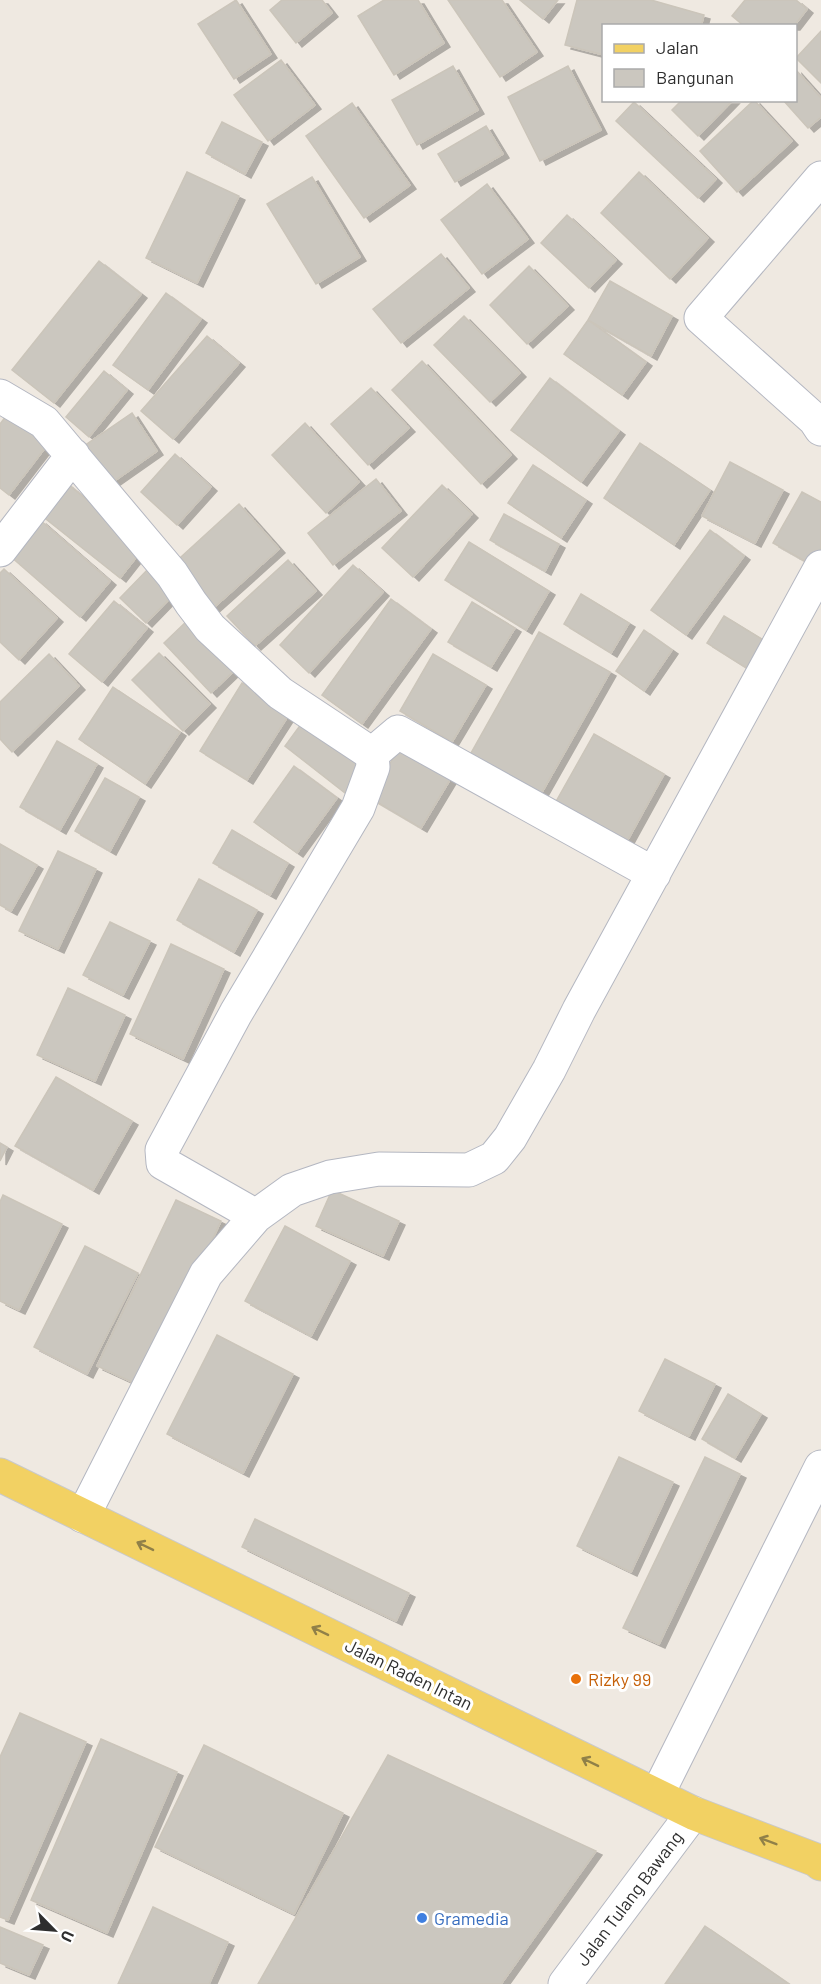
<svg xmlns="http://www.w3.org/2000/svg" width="821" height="1984" viewBox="0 0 821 1984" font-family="Barlow,sans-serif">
  <defs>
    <filter id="shadow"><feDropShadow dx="6" dy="4" stdDeviation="0" flood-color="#0004"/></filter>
  </defs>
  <rect width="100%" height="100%" fill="#efe9e1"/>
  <!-- building -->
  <path fill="#cbc7bf" stroke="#cbc5ba" stroke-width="1.5" filter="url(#shadow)" d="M236 0 271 54 234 79 198 24Z
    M282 0H322L332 13 296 43 270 10Z
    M384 0H418L444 43 394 75 358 16Z
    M448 0H502L537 52 500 77Z
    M520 0H558L543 19Z
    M577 0H651L704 15 701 26H604V55L565 45Z
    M745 0H796L807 9 794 26H744L732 16Z
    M821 31V83L796 58Z
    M281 60 315 105 268 141 234 95Z
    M453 66 478 110 417 145 392 100Z
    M568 66 601 130 540 161 508 97Z
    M796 70 821 98V117L808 128 783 100H796Z
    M682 100H733L698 136 672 110Z
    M754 100 792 141 737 192 700 151Z
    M634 102 716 179 698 198 616 121Z
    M352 103 410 185 364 218 306 136Z
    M222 122 262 142 245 174 206 153Z
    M486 126 503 154 455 182 438 154Z
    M187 172 239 196 197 283 146 258Z
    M639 172 708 238 670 279 601 213Z
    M312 177 360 257 316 284 267 204Z
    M487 184 528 239 482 274 441 220Z
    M567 215 616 260 589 288 541 243Z
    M441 254 469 288 401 343 373 309Z
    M99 261 141 294 54 403 12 370Z
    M529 266 568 306 527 344 490 305Z
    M610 281 672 316 651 356 588 320Z
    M166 293 201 319 148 390 113 365Z
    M464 316 520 373 490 402 434 345Z
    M588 320 646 362 622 395 564 354Z
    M207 336 239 363 173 439 141 411Z
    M422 361 511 455 481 484 392 390Z
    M104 371 127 390 89 437 66 417Z
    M550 378 619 431 581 482 511 430Z
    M371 388 409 428 368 465 331 424Z
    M12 408 52 439 9 495 0 488V424Z
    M132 413 157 451 110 484 84 446Z
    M305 423 359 482 326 513 272 455Z
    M640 443 710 490 674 545 604 498Z
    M175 454 211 487 177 525 141 492Z
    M730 462 783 490 755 543 702 516Z
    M533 465 586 500 561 538 508 503Z
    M376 479 401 511 333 565 308 533Z
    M62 480 145 546 120 578 37 512Z
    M442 485 472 514 413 577 382 548Z
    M802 492 821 502V548L812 565 773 543Z
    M239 504 279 549 210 611 170 567Z
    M504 514 559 544 545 571 490 540Z
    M40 520 110 581 80 617 10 556Z
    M710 530 744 556 686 635 651 610Z
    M469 542 549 591 526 630 445 580Z
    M288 560 316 591 255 646 227 616Z
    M353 565 383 592 309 673 280 645Z
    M151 566 177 591 146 623 120 598Z
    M4 569 57 618 19 660 0 642V573Z
    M581 594 629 623 611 653 564 624Z
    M391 599 431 629 362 724 322 695Z
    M114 601 147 628 102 682 69 654Z
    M472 602 515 628 491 667 448 642Z
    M724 616 773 646 756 674 707 643Z
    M190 618 237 668 211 693 164 643Z
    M644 630 672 650 644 691 616 671Z
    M539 632 610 672 537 801 466 762Z
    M159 653 210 704 183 731 132 680Z
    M49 654 79 686 12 752 0 739V702Z
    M433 654 486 685 452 742 400 711Z
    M242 683 290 713 247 780 200 751Z
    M113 687 180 732 145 784 79 739Z
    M304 720 365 768 345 793 285 746Z
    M594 734 664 774 620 854 549 814Z
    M57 741 97 764 60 830 20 807Z
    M399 748 451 778 421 828 370 798Z
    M294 766 337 798 297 853 254 822Z
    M105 778 139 797 110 851 75 831Z
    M232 830 288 863 270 895 213 863Z
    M0 844 37 865 11 911 0 905Z
    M58 851 96 869 58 949 19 931Z
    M199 879 257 910 234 952 177 920Z
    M110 922 150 941 123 995 83 975Z
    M171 944 224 969 183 1059 130 1034Z
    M68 988 125 1015 95 1081 37 1055Z
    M56 1077 132 1121 93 1190 15 1146Z
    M0 1143 7 1147 0 1161Z
    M332 1190 399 1221 383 1256 316 1226Z
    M3 1195 62 1224 19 1310 0 1301V1202Z
    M176 1200 221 1221 143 1387 97 1366Z
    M285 1226 350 1261 311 1336 245 1301Z
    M85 1246 138 1273 87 1374 34 1347Z
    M217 1335 293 1374 243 1473 167 1434Z
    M665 1359 715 1384 689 1436 639 1411Z
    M728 1394 761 1414 735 1458 702 1439Z
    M619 1457 673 1482 631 1572 577 1546Z
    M705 1457 740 1474 659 1644 623 1628Z
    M255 1519 409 1593 396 1621 242 1547Z
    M20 1713 86 1742 8 1920 0 1917V1757Z
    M101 1739 177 1772 107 1933 31 1900Z
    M204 1745 343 1813 294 1914 155 1847Z
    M388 1755 596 1851 501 1984H258Z
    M153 1907 228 1942 209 1984H118Z
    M705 1926 789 1984H665Z
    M0 1927 43 1945 29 1975 0 1963Z"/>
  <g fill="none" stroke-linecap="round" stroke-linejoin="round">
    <defs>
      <path id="minor" d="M821 178 701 318 815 420 821 429
        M0 396 44 422 172 574 191 603 210 628 280 693 372 754 373 767 358 808 236 1013 162 1150 163 1163 256 1216
        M0 550 73 455
        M372 754 398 732 654 874
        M83 1516 206 1274 256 1216 292 1190 330 1177 379 1169 469 1170 494 1158 510 1138 549 1070 579 1010 821 567
        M657 1795 821 1467
        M565 1984 693 1813"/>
      <path id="major" d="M0 1475 693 1813 816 1860 821 1864"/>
    </defs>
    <!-- minor casing -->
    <use href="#minor" stroke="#b4b7c1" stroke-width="35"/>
    <!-- major casing -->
    <use href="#major" stroke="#c9c9c9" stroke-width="35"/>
    <!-- minor -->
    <use href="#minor" stroke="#fff" stroke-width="33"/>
    <!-- major -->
    <use href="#major" stroke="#f2d163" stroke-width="33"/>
  </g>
  <!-- one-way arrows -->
  <defs><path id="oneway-shaft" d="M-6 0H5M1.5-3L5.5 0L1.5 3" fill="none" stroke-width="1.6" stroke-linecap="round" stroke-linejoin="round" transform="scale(1.5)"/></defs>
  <g stroke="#908048">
    <use href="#oneway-shaft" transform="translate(145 1546) rotate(-154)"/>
    <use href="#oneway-shaft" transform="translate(320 1631) rotate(-154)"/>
    <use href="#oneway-shaft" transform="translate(590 1762) rotate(-154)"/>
    <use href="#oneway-shaft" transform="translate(768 1841) rotate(-159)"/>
  </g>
  <!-- markers -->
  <circle fill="#e8710a" stroke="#fff" stroke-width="2" cx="576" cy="1679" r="6"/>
  <circle fill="#3f7fe0" stroke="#fff" stroke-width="2" cx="422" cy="1918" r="6"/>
  <g text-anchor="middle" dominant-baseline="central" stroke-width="6" stroke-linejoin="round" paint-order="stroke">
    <!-- street labels -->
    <g font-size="18" fill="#2e2e2e" stroke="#fff">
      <text transform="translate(409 1674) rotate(26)">Jalan Raden Intan</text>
      <text transform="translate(629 1898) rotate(-53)">Jalan Tulang Bawang</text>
    </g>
    <!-- food labels -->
    <g font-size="18" fill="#c56008" stroke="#fff" text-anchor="start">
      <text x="588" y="1679">Rizky 99</text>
    </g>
    <!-- shop labels -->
    <g font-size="18" fill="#366cbe" stroke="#fff" text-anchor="start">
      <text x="434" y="1918">Gramedia</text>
    </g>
  </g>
  <!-- legend -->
  <rect x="602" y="24" width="195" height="78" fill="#ffffff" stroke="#ababab" stroke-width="1.5"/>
  <rect x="614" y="44" width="30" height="9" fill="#f2d163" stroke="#ababab" stroke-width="1.5"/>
  <text x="656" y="54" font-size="18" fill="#2e2e2e">Jalan</text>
  <rect x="614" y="69" width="30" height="18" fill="#cbc7bf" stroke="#ababab" stroke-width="1.5"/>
  <text x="656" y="84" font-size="18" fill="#2e2e2e">Bangunan</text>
  <!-- north arrow -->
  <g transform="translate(54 1930) rotate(115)" stroke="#ffffff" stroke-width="4.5" paint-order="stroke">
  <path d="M0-4.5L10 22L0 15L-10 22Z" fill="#2e2e2e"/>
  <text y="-9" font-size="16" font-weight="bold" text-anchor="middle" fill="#2e2e2e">U</text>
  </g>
</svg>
